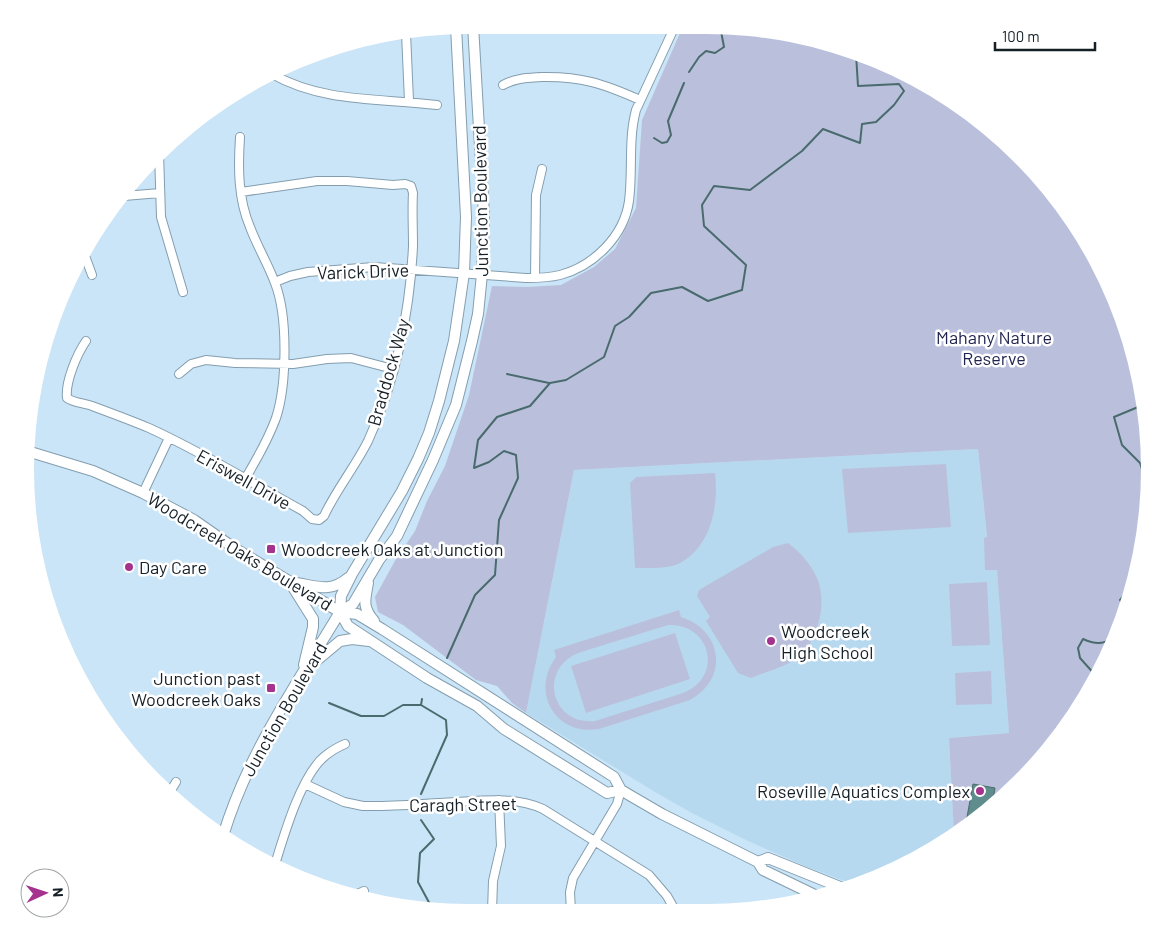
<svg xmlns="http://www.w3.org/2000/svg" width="1175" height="938" viewBox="0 0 1175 938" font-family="Barlow,sans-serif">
  <rect width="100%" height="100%" fill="#c9e5f7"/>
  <!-- built -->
  <path fill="#b7d9ef" d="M978 449 987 538H985L997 570 1009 733 949 738 954 835 903 867 855 885 805 866 748 841 692 813 655 792 526 713 574 470Z"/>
  <!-- green -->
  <path fill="#bac0dc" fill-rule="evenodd" d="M683 26H735L876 59 999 135 1058 199 1104 272 1135 354 1149 440 1146 527 1127 611 1091 691 1040 762 977 821 954 835 949 738 1009 733 997 570H985L984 538 987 537 978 449 574 470 526 713 512 703 497 686 476 680 403 625 378 612 375 597 396 559 415 531 427 501 445 466 469 395 492 286 527 287 561 285 594 267 615 249 636 208 642 120Z
    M946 464 951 527 848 533 842 469Z
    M715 473C719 506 711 548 678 564 666 569 648 568 635 568L630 483 636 477Z
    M788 543C800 552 811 564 817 578 828 603 818 645 794 660 782 668 765 672 751 678L738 673 706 621 710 617 697 596 699 590 773 547Z
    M987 582 990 645 952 646 949 584Z
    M679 610 681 617C723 630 729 679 690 700L599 729C555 736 530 692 556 657L554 650ZM668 625C711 623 724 677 683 693L595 721C551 725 538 670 578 653Z
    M675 633 690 679 586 713 571 666Z
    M991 671 992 704 956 705 955 673Z"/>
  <!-- water -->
  <path fill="#5f8c8c" stroke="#496b6d" d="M973 784 995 788 992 806 977 821 965 828Z"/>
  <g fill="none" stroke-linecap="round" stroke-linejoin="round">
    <!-- stream -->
    <path stroke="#496b6d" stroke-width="2" d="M689 72 699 57 706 51 715 53 724 47 720 26
      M654 138 662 143 667 142 671 135 668 121 684 83
      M507 374 549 383
      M1143 405 1114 417 1122 445 1140 463 1148 487
      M447 658 475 595 495 575 499 520 518 478 516 455 504 451 489 462 474 468 478 440 497 417 530 406 550 383 566 380 604 357 615 326 629 317 651 293 682 287 708 301 742 290 746 265 704 226 702 205 714 186 750 190 802 151 823 129 860 143 862 124 876 122 894 105 904 91 899 84 858 86 856 54
      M1097 677 1080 658 1078 648 1083 639C1111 652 1116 632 1127 610L1120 600 1127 592 1131 591
      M329 703 361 716H384L403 705H421
      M421 794 447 735 446 720 421 705 422 699
      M421 820 434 839 420 853 418 882 432 908V911"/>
    <defs>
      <path id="street" d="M406 33 409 101
        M272 74C323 103 381 98 437 105
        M503 85C516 78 527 78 541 77 581 76 604 84 640 100
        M240 137C238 168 238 199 250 227 257 246 268 264 275 283 288 316 287 384 276 418 268 440 257 459 245 479
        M159 152 161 217 183 292
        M124 196 160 193
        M85 247V256L92 275
        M535 278 536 195 542 169
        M275 282 290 276 308 272 374 267 526 278C537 278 548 278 560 275 594 266 624 236 629 201 633 170 628 140 636 110L675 26
        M86 341C77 354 65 382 67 398 74 403 84 403 92 406 111 413 130 420 149 428 202 452 252 483 303 511L312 519 319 520 324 516C336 490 355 467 368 441 396 381 410 311 413 246 413 228 412 210 413 193L411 186 405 184 393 185 347 181H317L241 192
        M179 374 191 364 206 360 235 363 293 364 327 359 351 358 393 369
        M143 493 169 438
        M305 784 344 802 363 806C395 807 427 803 459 802 488 800 516 797 543 809L649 875 667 896 676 912
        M170 792 176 782
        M274 868C283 838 301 775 325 756 331 751 338 747 345 744
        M351 897 364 891
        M492 912 493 881 501 846 499 800
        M571 912 570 892 573 878 617 804 621 790"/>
      <path id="secondary" d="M27 451 93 471 143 493 194 520 234 548 340 612 357 614 382 629 614 777 621 790 631 796 662 814 758 862 763 870 821 898
        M296 583C317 586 330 593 348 578
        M368 583C365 600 362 607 374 621
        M291 584 313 619V627L304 665
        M340 612 341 596 352 574 402 491 418 459 429 433 439 401 454 341 464 273 466 217 456 27
        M340 612 348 626 427 678 477 706 504 729 607 793 621 790
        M310 666 340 641 352 639 369 641
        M223 836C248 753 296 685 340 612L353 604 379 560 397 536 433 460 456 405 472 341 478 314 482 274 484 215 473 25
        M758 862 768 858 845 889"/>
    </defs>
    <!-- street casing -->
    <use href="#street" stroke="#849eaf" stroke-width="10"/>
    <!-- secondary casing -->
    <use href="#secondary" stroke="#849eaf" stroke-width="12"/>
    <!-- street -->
    <use href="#street" stroke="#fff" stroke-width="8"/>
    <!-- secondary -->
    <use href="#secondary" stroke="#fff" stroke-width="10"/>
  </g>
  <!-- markers -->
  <g fill="#a5328d" stroke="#fff" stroke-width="2">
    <rect x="266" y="544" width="10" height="10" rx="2.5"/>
    <circle cx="129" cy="567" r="5"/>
    <circle cx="771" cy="641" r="5"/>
    <rect x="266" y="683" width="10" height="10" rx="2.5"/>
    <circle cx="980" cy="791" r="5"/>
  </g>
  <g text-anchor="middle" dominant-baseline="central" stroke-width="5" stroke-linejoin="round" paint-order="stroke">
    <!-- street labels -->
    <g font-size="18" fill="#151f26" stroke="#fff">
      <text transform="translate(480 201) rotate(-91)">Junction Boulevard</text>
      <text transform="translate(363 271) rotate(-2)">Varick Drive</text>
      <text transform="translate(388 372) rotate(-74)">Braddock Way</text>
      <text transform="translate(244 479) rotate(29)">Eriswell Drive</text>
      <text transform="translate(240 551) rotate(31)">Woodcreek Oaks Boulevard</text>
      <text transform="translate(284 709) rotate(-60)">Junction Boulevard</text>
      <text transform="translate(463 804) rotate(-1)">Caragh Street</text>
    </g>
    <!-- park labels -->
    <g font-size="18" fill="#1f234f" stroke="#fff">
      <text x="994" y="337">Mahany Nature<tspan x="994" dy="21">Reserve</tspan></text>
    </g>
    <!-- poi labels -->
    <g font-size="18" fill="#151f26" stroke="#fff" text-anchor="start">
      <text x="281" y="549">Woodcreek Oaks at Junction</text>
      <text x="139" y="567">Day Care</text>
      <text x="781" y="631">Woodcreek<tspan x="781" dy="21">High School</tspan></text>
      <text x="261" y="678" text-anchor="end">Junction past<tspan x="261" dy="21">Woodcreek Oaks</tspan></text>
      <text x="970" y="791" text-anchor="end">Roseville Aquatics Complex</text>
    </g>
  </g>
  <!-- crop -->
  <path d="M0 0H1175V938H0ZM469 34H706A435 435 0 0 1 1141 469V469A435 435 0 0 1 706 904H469A435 435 0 0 1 34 469V469A435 435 0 0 1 469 34Z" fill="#fff" fill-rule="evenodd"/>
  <!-- north arrow -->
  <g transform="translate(45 893) rotate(87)"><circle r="24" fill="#ffffff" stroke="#a1a5a8"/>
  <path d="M0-4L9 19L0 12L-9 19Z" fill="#a5328d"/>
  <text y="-8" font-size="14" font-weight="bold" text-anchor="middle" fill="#151f26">N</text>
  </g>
  <!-- scale -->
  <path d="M995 42v8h100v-8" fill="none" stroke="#151f26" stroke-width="2.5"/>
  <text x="1002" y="42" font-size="15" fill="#151f26" stroke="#ffffff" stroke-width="4" paint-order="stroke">100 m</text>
</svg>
